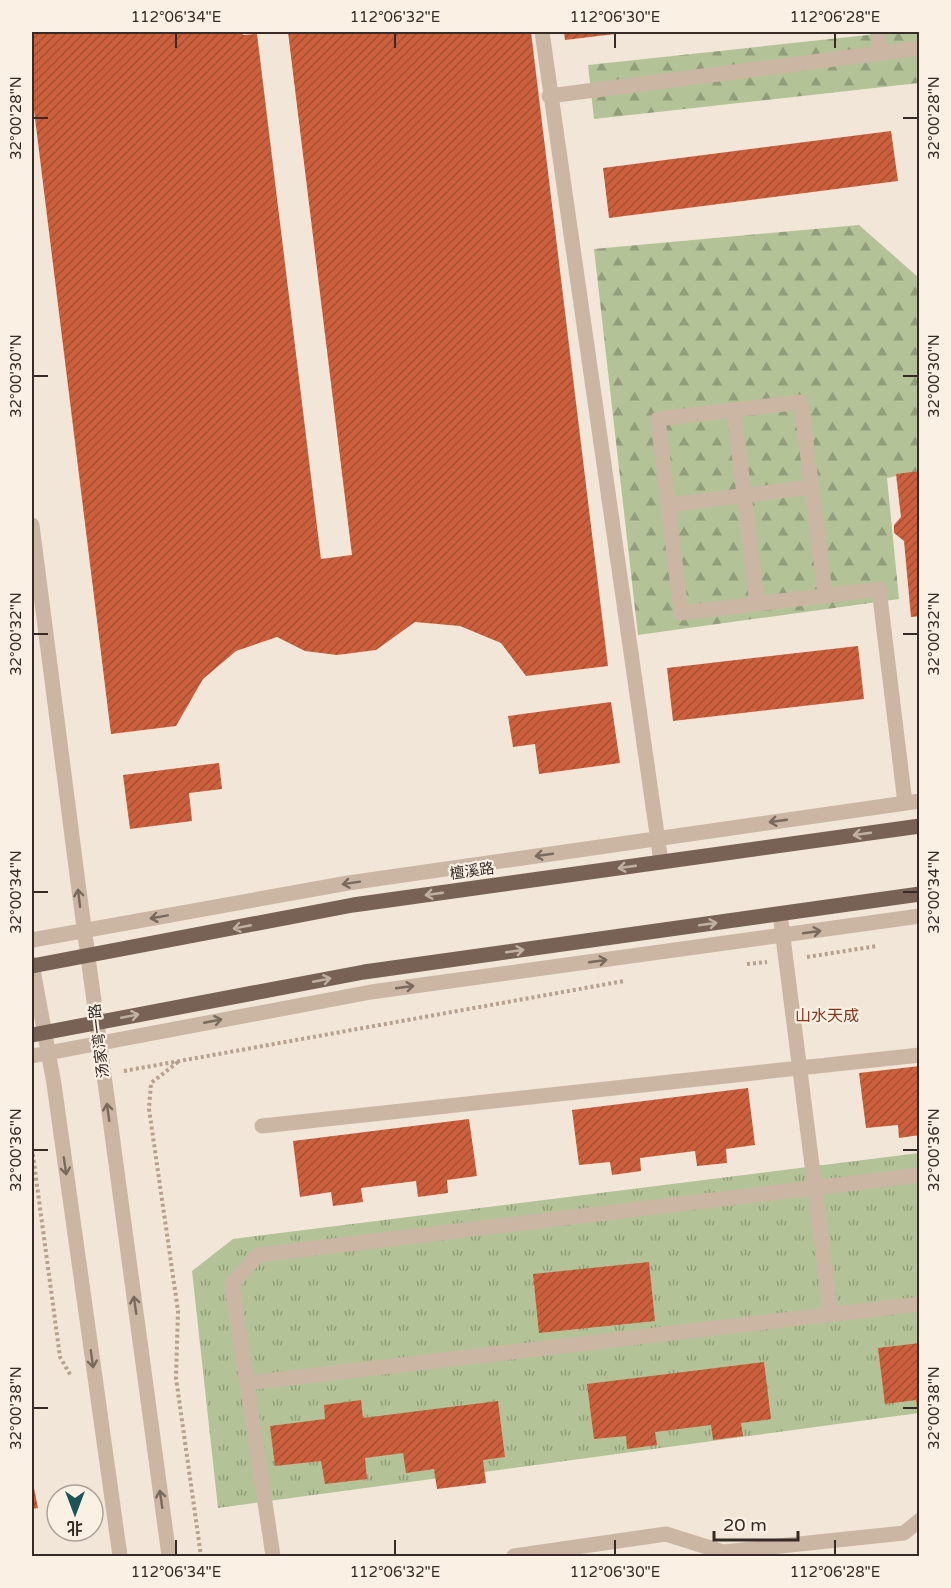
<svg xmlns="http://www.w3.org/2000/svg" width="951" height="1588" viewBox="0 0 951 1588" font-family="'Varela Round','Noto Sans SC',sans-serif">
  <defs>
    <pattern id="forest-firs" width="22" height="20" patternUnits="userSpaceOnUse" patternTransform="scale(1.5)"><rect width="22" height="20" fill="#b3c297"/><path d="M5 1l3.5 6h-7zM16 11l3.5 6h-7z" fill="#929e7b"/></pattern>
    <pattern id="park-tufts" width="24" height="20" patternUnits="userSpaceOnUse" patternTransform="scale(1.5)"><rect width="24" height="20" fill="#b3c297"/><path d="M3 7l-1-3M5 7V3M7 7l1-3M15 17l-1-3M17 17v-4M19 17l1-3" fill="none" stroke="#929e7b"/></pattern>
    <pattern id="building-hatch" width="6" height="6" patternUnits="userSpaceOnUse" patternTransform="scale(1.5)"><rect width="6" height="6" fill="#cc603c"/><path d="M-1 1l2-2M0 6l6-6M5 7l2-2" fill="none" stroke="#a64f32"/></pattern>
  </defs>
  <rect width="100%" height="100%" fill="#f2e6d8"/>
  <!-- forest -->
  <path fill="url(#forest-firs)" d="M896 32H919V83L594 119 588 65Z
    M859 225 919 278V471L887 478 899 599 638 635 594 249Z"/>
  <!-- park -->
  <path fill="url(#park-tufts)" d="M919 1153V1413L218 1508 192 1271 233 1239Z"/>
  <!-- building -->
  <path fill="url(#building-hatch)" d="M32 32H242L243 35 257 34 321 559 352 555 288 32H531L608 666 526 676 501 643 460 626 415 622 376 650 337 655 305 651 277 637 236 651 203 679 176 726 111 734 32 94Z
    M564 32H623V33L565 40Z
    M891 131 898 181 609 218 603 168Z
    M920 471V616L911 617 904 541 894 533V525L901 517 896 474Z
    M858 646 864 699 673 721 667 668Z
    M611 702 620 763 539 774 535 744 513 747 508 716Z
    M219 763 222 789 189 793 192 821 130 829 123 775Z
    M920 1066V1135L899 1138 898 1125 866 1128 859 1073Z
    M748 1088 755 1145 726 1149 727 1163 697 1166 695 1151 640 1158 641 1171 612 1175 610 1162 579 1165 572 1110Z
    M469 1119 477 1176 447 1180 448 1193 418 1197 416 1181 361 1188 363 1202 333 1206 331 1192 300 1197 293 1141Z
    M649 1262 655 1321 539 1333 533 1274Z
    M920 1343V1416H918L916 1400 885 1404 878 1348Z
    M764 1362 771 1419 741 1423 743 1436 713 1440 711 1425 655 1432 657 1445 627 1449 626 1436 594 1439 587 1384Z
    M361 1400 363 1418 498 1401 505 1457 483 1460 486 1483 437 1489 434 1469 406 1473 403 1453 365 1458 367 1479 325 1484 321 1461 275 1466 270 1426 325 1419 324 1405Z
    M32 1478 38 1508 32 1509Z"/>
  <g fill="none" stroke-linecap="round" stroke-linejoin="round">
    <!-- path -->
    <path stroke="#b7a08e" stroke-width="4" stroke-dasharray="3 3" stroke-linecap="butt" d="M807 957 877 946
      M747 964 767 962
      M178 1062 151 1083 149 1109 178 1311 176 1378 201 1556
      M124 1071 624 981
      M32 1148 60 1357 71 1376"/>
    <!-- minor -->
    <path stroke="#cbb6a3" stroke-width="15" d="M542 32 661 862
      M878 32 880 53
      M549 96 920 48
      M734 410 757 603
      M668 505 812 487
      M32 525C75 869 122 1213 169 1556
      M825 593 801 402 658 419 681 613 879 589 905 803
      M780 914 831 1314
      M32 940 348 883 920 801
      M32 964 54 1084 120 1556
      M32 1056 371 992 920 916
      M262 1126 920 1055
      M920 1175 258 1255 232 1284 247 1383 920 1304
      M247 1383 273 1556
      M514 1556 666 1534 723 1552 904 1533 920 1520"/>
    <!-- major -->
    <path stroke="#786256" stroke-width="15" d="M32 966 353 905 920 826
      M32 1035 364 972 920 894"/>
  </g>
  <!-- one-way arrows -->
  <defs><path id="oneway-shaft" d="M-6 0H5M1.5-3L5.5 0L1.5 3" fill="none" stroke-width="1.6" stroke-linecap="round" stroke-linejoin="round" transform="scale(1.5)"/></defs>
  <g stroke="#796a5e">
    <use href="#oneway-shaft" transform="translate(778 821) rotate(172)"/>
    <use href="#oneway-shaft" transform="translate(544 855) rotate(172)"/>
    <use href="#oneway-shaft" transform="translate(351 883) rotate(171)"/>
    <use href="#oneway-shaft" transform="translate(79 898) rotate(-97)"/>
    <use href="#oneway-shaft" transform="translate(159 917) rotate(170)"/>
    <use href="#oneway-shaft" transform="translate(812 932) rotate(-8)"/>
    <use href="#oneway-shaft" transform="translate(598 961) rotate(-8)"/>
    <use href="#oneway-shaft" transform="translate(405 987) rotate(-8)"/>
    <use href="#oneway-shaft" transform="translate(213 1021) rotate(-11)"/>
    <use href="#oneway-shaft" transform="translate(108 1112) rotate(-98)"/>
    <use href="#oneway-shaft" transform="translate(65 1166) rotate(82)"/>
    <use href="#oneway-shaft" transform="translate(135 1305) rotate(-98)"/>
    <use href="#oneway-shaft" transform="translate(92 1359) rotate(82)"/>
    <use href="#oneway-shaft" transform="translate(161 1499) rotate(-98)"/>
  </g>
  <g stroke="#c0b0a4">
    <use href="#oneway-shaft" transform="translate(862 834) rotate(172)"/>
    <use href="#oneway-shaft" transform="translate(627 867) rotate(172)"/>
    <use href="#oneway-shaft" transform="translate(434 894) rotate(172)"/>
    <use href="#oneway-shaft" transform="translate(708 924) rotate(-8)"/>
    <use href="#oneway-shaft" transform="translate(242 927) rotate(169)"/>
    <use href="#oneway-shaft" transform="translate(515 951) rotate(-8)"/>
    <use href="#oneway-shaft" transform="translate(322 980) rotate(-11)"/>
    <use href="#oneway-shaft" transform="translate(130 1016) rotate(-11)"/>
  </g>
  <!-- ticks -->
  <path fill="none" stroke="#362b26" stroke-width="2" d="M176 33V48M395 33V48M615 33V48M835 33V48M33 118H48M903 118H918M33 376H48M903 376H918M33 634H48M903 634H918M33 892H48M903 892H918M33 1150H48M903 1150H918M33 1408H48M903 1408H918M176 1540V1555M395 1540V1555M615 1540V1555M835 1540V1555"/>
  <g text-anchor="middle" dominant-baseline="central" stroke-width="4.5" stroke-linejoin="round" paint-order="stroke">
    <!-- street labels -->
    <g font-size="15" fill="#362b26" stroke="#faf0e4">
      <text transform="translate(472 871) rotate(-8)">檀溪路</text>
      <text transform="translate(99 1041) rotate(-97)">汤家湾一路</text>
    </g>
    <!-- neighbourhood labels -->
    <g font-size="16" fill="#89361b" stroke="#faf0e4">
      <text x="827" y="1016">山水天成</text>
    </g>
  </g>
  <!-- border -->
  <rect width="951" height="1588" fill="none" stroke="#faf0e4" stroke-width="66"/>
  <!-- north arrow -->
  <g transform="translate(75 1513) rotate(180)"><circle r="28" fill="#faf0e4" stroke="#aca198" stroke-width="1.5"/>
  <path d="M0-4.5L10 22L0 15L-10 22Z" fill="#195459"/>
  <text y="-9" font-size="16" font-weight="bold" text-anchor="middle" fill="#362b26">北</text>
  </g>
  <!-- scale -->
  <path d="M714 1531v9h84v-9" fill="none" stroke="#362b26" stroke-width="3"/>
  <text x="723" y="1531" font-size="18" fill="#362b26" stroke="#faf0e4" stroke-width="4.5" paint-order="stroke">20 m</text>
  <rect x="33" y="33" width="885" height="1522" fill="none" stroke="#362b26" stroke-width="2"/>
  <g font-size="15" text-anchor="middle" fill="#362b26">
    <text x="176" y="22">112°06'34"E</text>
    <text x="395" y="22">112°06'32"E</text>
    <text x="615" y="22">112°06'30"E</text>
    <text x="835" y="22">112°06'28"E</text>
    <text transform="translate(934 118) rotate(-90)" y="5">32°00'28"N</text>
    <text transform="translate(16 118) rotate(-90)" y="5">32°00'28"N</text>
    <text transform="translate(934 376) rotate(-90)" y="5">32°00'30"N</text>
    <text transform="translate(16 376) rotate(-90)" y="5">32°00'30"N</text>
    <text transform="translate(934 634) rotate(-90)" y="5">32°00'32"N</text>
    <text transform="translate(16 634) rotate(-90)" y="5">32°00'32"N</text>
    <text transform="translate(934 892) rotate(-90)" y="5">32°00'34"N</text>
    <text transform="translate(16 892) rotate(-90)" y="5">32°00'34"N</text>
    <text transform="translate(934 1150) rotate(-90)" y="5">32°00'36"N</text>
    <text transform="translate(16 1150) rotate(-90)" y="5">32°00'36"N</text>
    <text transform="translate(16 1408) rotate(-90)" y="5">32°00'38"N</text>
    <text transform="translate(934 1408) rotate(-90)" y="5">32°00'38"N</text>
    <text x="176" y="1577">112°06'34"E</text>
    <text x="395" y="1577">112°06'32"E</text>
    <text x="615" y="1577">112°06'30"E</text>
    <text x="835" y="1577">112°06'28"E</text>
  </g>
</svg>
